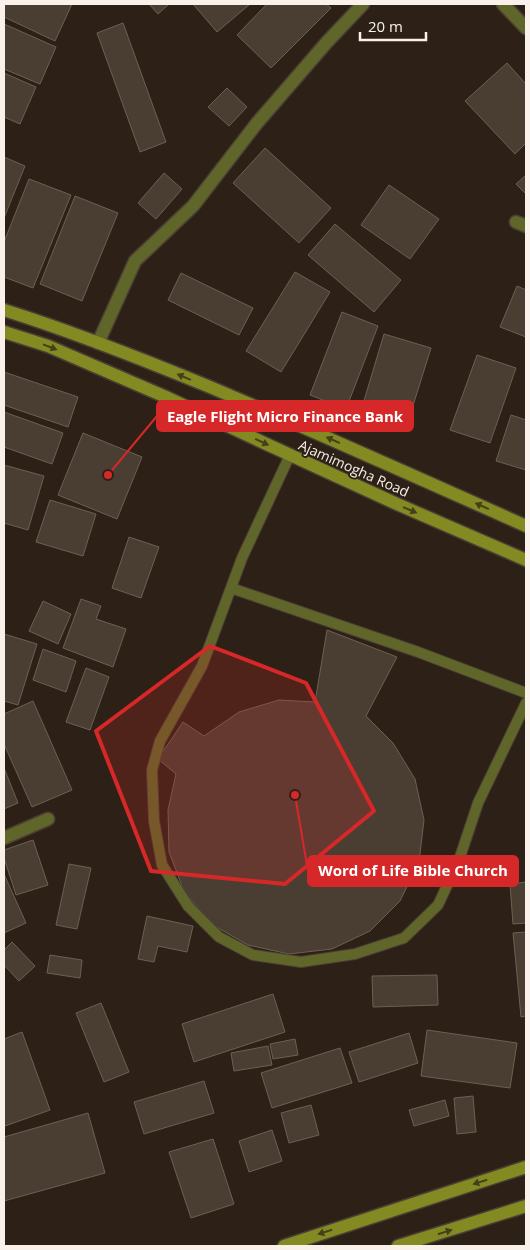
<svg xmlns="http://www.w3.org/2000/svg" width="530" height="1250" viewBox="0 0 530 1250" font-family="'Open Sans',sans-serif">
  <rect width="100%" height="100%" fill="#2d2117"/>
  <!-- building -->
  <path fill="#4a3e32" stroke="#6d5f53" d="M4 4H72L55 41 4 17Z
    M149 4H169L158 14Z
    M193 4H250L217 32Z
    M267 4H326L331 8 271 68 237 35Z
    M123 23 166 142 140 152 97 33Z
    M4 24 56 47 40 84 4 69Z
    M507 63 526 84V143L515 154 465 101Z
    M4 73 36 87 20 124 4 117Z
    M227 88 247 107 229 126 208 107Z
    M265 148 331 208 299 243 233 183Z
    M4 157 25 166 4 218Z
    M164 173 182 189 156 219 138 203Z
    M526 175V194L516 184Z
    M29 179 71 195 33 288 4 277V242Z
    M389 185 439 219 410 259 361 225Z
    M75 196 118 213 82 301 40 284Z
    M335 224 401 280 374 312 308 255Z
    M295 272 330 292 281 372 246 351Z
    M181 273 253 308 239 335 168 300Z
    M517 286 526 290V337L500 327Z
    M342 312 378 326 346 409 310 395Z
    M384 334 431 348 406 428 360 414Z
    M477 355 516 368 490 443 450 430Z
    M4 372 78 397 68 427 4 405Z
    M4 412 63 433 52 464 4 447Z
    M511 415 526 420V470L496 461Z
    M83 433 142 457 117 519 58 495Z
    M4 465 44 476 28 530 4 523Z
    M50 500 96 514 83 556 36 542Z
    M129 537 159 547 141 598 112 588Z
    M81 599 101 606 96 619 126 629 113 667 63 648Z
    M43 601 71 614 58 644 29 631Z
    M327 630 397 657 366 716 393 743 415 779 424 820 419 862 400 901 370 931 332 949 289 954 248 945 211 924 184 891 169 852 168 810 176 774 158 759 183 722 204 736 239 712 279 700 315 702Z
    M4 634 37 644 18 705 4 701Z
    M43 649 76 661 66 692 33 680Z
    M86 668 109 677 90 730 66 722Z
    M33 701 72 790 32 807 4 744V714Z
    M4 768 18 803 4 809Z
    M33 840 48 885 16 895 4 858V850Z
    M69 864 91 868 77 929 56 925Z
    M4 874 26 923 4 933Z
    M526 882V923L513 924 510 884Z
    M147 916 193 926 187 952 158 946 154 962 138 959Z
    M526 932V1016L521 1017 513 933Z
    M12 942 35 966 19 981 4 965V950Z
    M50 955 82 960 80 978 47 973Z
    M437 975 438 1005 373 1007 372 976Z
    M273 994 285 1032 194 1062 182 1024Z
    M101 1003 129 1072 104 1082 76 1013Z
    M427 1030 517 1043 510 1088 421 1076Z
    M22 1032 50 1110 5 1126 4 1122V1039Z
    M409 1033 418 1063 359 1082 349 1052Z
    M295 1039 298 1055 273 1059 270 1044Z
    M268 1046 272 1065 234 1071 231 1053Z
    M340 1048 352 1083 272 1108 261 1073Z
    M204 1081 214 1113 144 1134 134 1102Z
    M473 1096 476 1132 457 1134 454 1098Z
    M445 1100 449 1116 414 1126 409 1110Z
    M311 1105 319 1135 289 1143 281 1113Z
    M88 1113 105 1173 4 1201V1137Z
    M272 1130 282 1161 249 1172 239 1141Z
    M213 1139 234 1204 191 1218 169 1152Z"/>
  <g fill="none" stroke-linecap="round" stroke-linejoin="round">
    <defs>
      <path id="service" d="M290 455 242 558 202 666 160 741 152 770 154 821 162 865 188 906 219 937 253 955 301 962 355 954 404 938 438 905 459 860 478 803 526 703
        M231 588 418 652 526 693"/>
      <path id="minor" d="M503 4 526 28
        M516 222 526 226
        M98 343 135 261 193 206 257 123 327 42 363 4
        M4 838 48 819"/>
      <path id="secondary" d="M4 310C74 332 142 359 210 387 316 432 421 479 526 526
        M4 332 48 346 166 397 262 442 397 504 526 560
        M284 1246 526 1167
        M398 1246 526 1206"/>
    </defs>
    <!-- service casing -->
    <use href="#service" stroke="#4a3e35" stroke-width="12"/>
    <!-- minor casing -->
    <use href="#minor" stroke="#4a3e35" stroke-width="15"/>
    <!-- secondary casing -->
    <use href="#secondary" stroke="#4a3e35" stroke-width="15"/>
    <!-- service -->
    <use href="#service" stroke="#60652a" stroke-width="10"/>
    <!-- minor -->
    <use href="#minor" stroke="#60652a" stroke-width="12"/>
    <!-- secondary -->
    <use href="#secondary" stroke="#828a21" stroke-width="12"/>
  </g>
  <!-- one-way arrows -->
  <defs><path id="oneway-solid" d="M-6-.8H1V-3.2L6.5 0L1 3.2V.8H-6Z" transform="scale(1.25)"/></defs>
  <g fill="#46401a">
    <use href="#oneway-solid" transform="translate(50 347) rotate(21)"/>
    <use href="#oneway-solid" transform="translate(184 377) rotate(-157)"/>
    <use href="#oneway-solid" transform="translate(333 440) rotate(-156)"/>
    <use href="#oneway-solid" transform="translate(262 442) rotate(25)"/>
    <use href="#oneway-solid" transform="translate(482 506) rotate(-156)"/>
    <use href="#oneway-solid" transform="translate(410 510) rotate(23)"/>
    <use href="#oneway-solid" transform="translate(480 1182) rotate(162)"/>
    <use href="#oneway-solid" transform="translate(325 1232) rotate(162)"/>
    <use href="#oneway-solid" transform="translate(445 1232) rotate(-17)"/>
  </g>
  <!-- marked area -->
  <path fill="#d62828" fill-opacity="0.2" stroke="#d62828" stroke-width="4" stroke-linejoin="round" d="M210 646 306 683 374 811 285 884 151 871 96 731Z"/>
  <g text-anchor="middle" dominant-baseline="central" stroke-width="4" stroke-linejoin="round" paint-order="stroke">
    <!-- street labels -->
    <g font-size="14" fill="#f9f1ea" stroke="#2d2117">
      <text transform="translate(354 468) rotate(24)">Ajamimogha Road</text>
    </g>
  </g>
  <!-- callouts -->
  <path fill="none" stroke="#d62828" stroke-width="2" d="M108 475L157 416M295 795L308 871"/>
  <g fill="#d62828" stroke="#2d2117" stroke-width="2">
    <circle cx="108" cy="475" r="5"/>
    <circle cx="295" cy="795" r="5"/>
  </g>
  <g fill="#d62828" stroke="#d62828" stroke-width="2">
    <rect x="157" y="401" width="256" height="30" rx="5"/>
    <rect x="308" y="856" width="210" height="30" rx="5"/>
  </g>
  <g font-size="15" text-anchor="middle" font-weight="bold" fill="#fff">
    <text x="285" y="422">Eagle Flight Micro Finance Bank</text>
    <text x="413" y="876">Word of Life Bible Church</text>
  </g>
  <!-- border -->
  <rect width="530" height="1250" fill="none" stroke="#f9f1ea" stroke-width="10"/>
  <!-- scale -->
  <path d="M360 32v8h66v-8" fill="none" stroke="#f9f1ea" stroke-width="2.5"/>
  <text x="368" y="32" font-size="15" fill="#f9f1ea" stroke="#2d2117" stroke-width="4" paint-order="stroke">20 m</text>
</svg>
